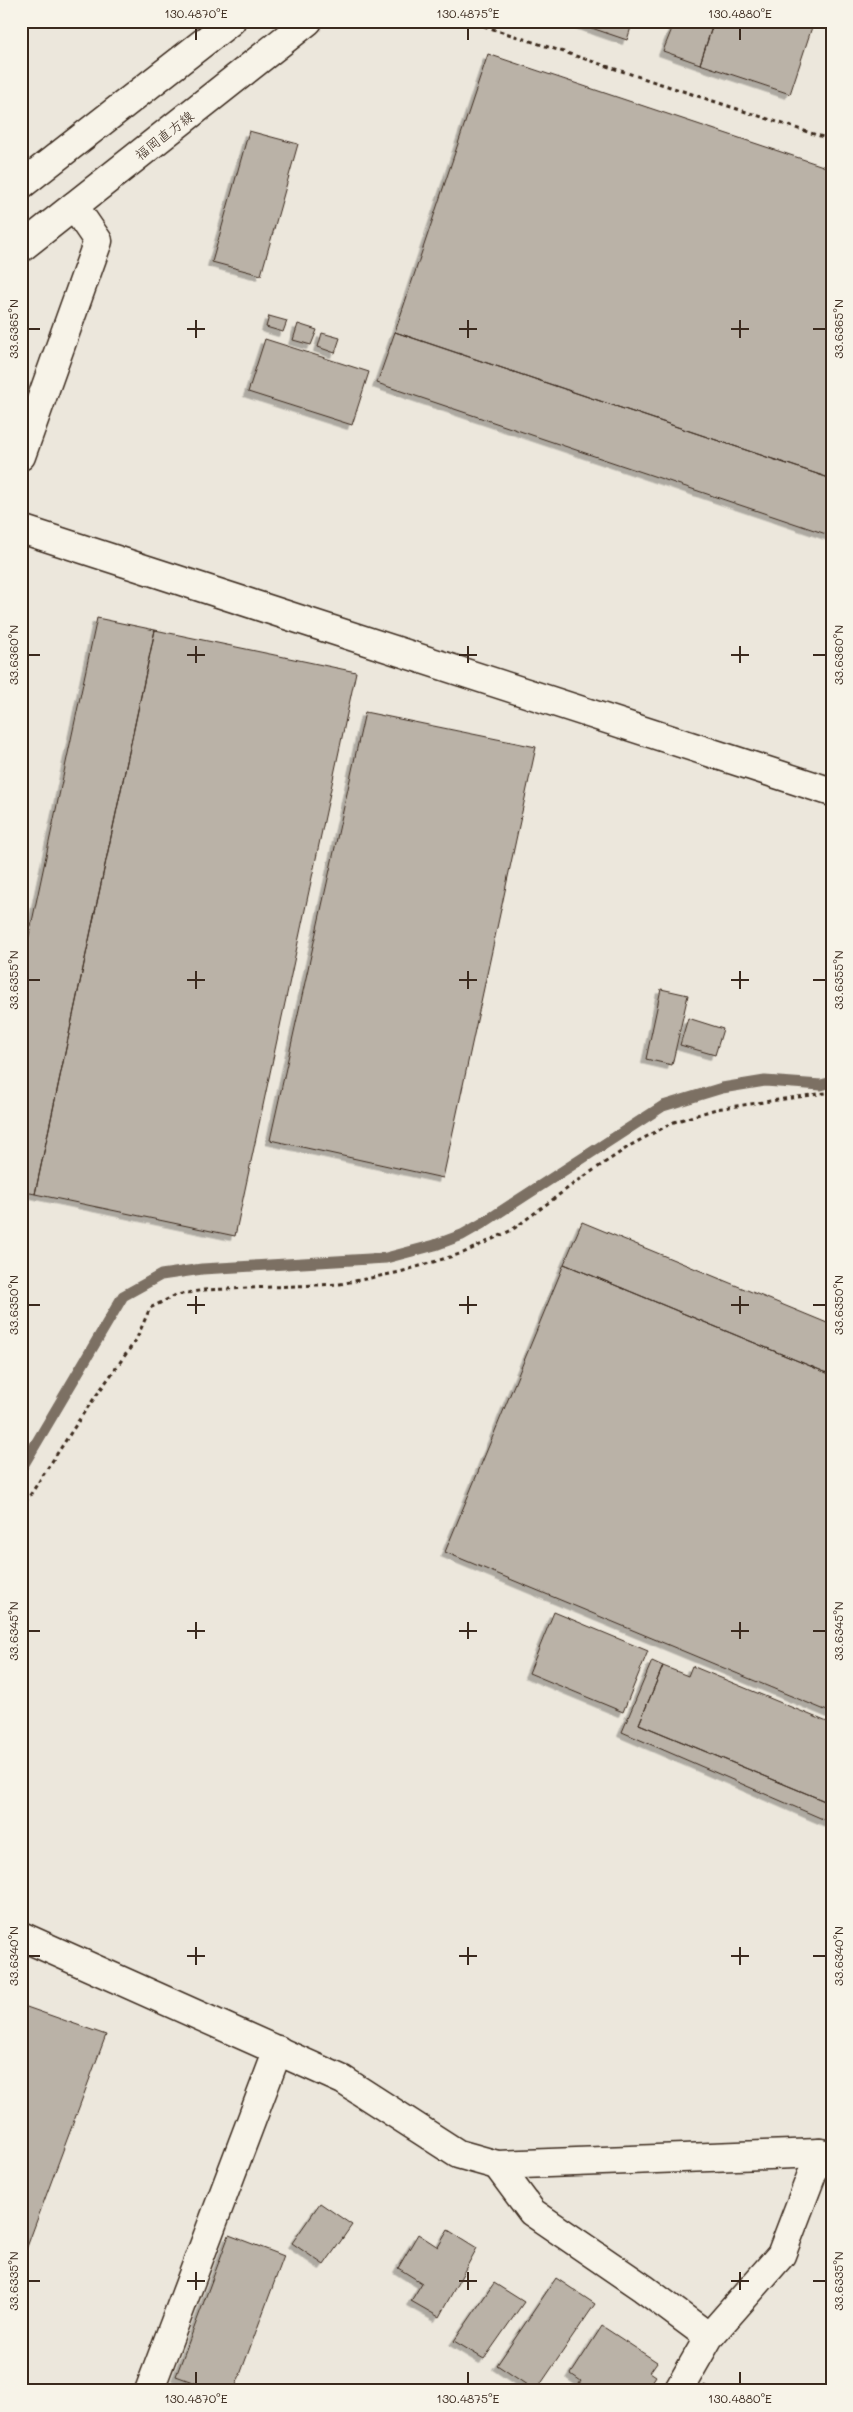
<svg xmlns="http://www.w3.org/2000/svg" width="853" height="2412" viewBox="0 0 853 2412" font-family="Mali,'Klee One',sans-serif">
  <defs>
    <filter id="shadow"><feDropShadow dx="-4.5" dy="4.5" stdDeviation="0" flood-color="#0004"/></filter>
  </defs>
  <rect width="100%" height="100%" fill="#ece7dc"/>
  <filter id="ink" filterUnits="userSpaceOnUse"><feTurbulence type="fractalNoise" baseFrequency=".02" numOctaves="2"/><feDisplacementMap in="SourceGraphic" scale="10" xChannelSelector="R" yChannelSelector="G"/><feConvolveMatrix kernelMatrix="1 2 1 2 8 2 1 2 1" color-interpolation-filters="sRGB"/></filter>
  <g filter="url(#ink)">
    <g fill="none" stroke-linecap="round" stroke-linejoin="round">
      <!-- stream -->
      <path stroke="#7c7064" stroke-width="11" d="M21 1469 123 1296 161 1275 202 1269 386 1258 435 1245 462 1235 483 1223 663 1106 722 1088 765 1081 821 1085 832 1082"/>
    </g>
    <!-- building -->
    <path fill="#bab2a7" stroke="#3b2a1e" filter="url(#shadow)" d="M21 21H25L21 34Z
      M571 21H633L627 40Z
      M675 21H714L700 64 663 51Z
      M714 21H814L790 94 700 64Z
      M488 54 832 169V479L395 332Z
      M249 131 298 144 261 275 212 262Z
      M269 316 287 321 283 332 266 327Z
      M298 324 317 330 311 345 293 340Z
      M395 332 832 479V536L377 383Z
      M322 333 340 338 335 353 318 347Z
      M265 339 369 372 352 425 248 392Z
      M97 618 155 630 35 1194 21 1191V973Z
      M155 630 356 672 235 1236 35 1194Z
      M365 712 536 747 443 1178 270 1140Z
      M661 989 688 995 672 1065 646 1059Z
      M688 1018 723 1029 715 1055 680 1045Z
      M582 1222 832 1325V1375L564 1264Z
      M564 1264 832 1375V1713L445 1552Z
      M554 1612 648 1651 623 1712 529 1673Z
      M652 1661 663 1666 639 1724 832 1804V1823L622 1732Z
      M663 1666 688 1676 692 1666 832 1724V1804L639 1724Z
      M21 2005 106 2035 21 2263Z
      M320 2203 352 2225 324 2265 292 2243Z
      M448 2230 477 2248 439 2317 411 2301 422 2283 398 2268 418 2234 438 2247Z
      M229 2235 284 2256 234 2391H217L176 2376Z
      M556 2278 595 2304 536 2391 497 2365Z
      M494 2283 524 2302 484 2359 454 2341Z
      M602 2326 657 2362 650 2372 656 2376 646 2391H581L576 2388 581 2381 571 2374Z
      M704 2385 718 2391H702Z"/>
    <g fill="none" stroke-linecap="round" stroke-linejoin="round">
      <defs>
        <path id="minor" d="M21 456 98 241 74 206
          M21 529 832 792
          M497 2165 532 2212 643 2288 709 2337 678 2391
          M709 2337 781 2255 820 2153
          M149 2391 278 2050"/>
        <path id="tertiary" d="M21 1936 343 2080 458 2154 497 2165 820 2153 832 2155"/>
        <path id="primary" d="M21 185 231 21
          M21 248 308 21"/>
      </defs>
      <!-- minor casing -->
      <use href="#minor" stroke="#3b2a1e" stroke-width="31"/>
      <!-- tertiary casing -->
      <use href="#tertiary" stroke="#3b2a1e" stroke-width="31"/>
      <!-- primary casing -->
      <use href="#primary" stroke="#3b2a1e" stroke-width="31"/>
      <!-- path -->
      <path stroke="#3b2a1e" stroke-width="3" stroke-dasharray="4 4" stroke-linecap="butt" d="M469 21 832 140
        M21 1509 83 1414 136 1340 150 1308 176 1295 204 1290 340 1284 400 1272 463 1253 512 1230 576 1182 631 1145 674 1122 716 1109 832 1092"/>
      <!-- minor -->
      <use href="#minor" stroke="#f7f3e8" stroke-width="28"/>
      <!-- tertiary -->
      <use href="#tertiary" stroke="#f7f3e8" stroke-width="28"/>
      <!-- primary -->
      <use href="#primary" stroke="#f7f3e8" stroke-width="28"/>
    </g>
  </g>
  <!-- ticks -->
  <path fill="none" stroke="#3b2a1e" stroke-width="2" d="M196 28V40M468 28V40M740 28V40M196 320V338M468 320V338M740 320V338M28 329H40M187 329H205M459 329H477M731 329H749M813 329H826M196 646V663M468 646V663M740 646V663M28 655H40M187 655H205M459 655H477M731 655H749M813 655H826M196 971V989M468 971V989M740 971V989M28 980H40M187 980H205M459 980H477M731 980H749M813 980H826M196 1296V1314M468 1296V1314M740 1296V1314M28 1305H40M187 1305H205M459 1305H477M731 1305H749M813 1305H826M196 1622V1639M468 1622V1639M740 1622V1639M28 1631H40M187 1631H205M459 1631H477M731 1631H749M813 1631H826M196 1947V1965M468 1947V1965M740 1947V1965M28 1956H40M187 1956H205M459 1956H477M731 1956H749M813 1956H826M196 2272V2290M468 2272V2290M740 2272V2290M28 2281H40M187 2281H205M459 2281H477M731 2281H749M813 2281H826M196 2372V2384M468 2372V2384M740 2372V2384"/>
  <g text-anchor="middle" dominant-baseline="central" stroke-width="4.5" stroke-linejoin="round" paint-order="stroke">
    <!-- street labels -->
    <g font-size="14" fill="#3b2a1e" stroke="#f7f3e8">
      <text transform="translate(164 135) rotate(-38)">福岡直方線</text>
    </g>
  </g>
  <!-- margin -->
  <rect width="853" height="2412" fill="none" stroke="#f7f3e8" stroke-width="55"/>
  <rect x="28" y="28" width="798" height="2356" fill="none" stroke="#3b2a1e" stroke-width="2"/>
  <g font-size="12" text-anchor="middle" fill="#3b2a1e">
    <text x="196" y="18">130.4870°E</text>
    <text x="468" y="18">130.4875°E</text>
    <text x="740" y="18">130.4880°E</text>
    <text transform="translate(14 329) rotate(-90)" y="4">33.6365°N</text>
    <text transform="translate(839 329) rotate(-90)" y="4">33.6365°N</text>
    <text transform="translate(14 655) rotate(-90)" y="4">33.6360°N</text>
    <text transform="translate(839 655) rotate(-90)" y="4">33.6360°N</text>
    <text transform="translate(14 980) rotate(-90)" y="4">33.6355°N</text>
    <text transform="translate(839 980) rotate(-90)" y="4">33.6355°N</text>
    <text transform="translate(14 1305) rotate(-90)" y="4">33.6350°N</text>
    <text transform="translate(839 1305) rotate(-90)" y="4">33.6350°N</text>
    <text transform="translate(14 1631) rotate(-90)" y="4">33.6345°N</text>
    <text transform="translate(839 1631) rotate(-90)" y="4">33.6345°N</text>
    <text transform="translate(14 1956) rotate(-90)" y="4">33.6340°N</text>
    <text transform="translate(839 1956) rotate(-90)" y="4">33.6340°N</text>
    <text transform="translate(14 2281) rotate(-90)" y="4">33.6335°N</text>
    <text transform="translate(839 2281) rotate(-90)" y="4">33.6335°N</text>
    <text x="196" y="2403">130.4870°E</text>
    <text x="468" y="2403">130.4875°E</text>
    <text x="740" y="2403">130.4880°E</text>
  </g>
</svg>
